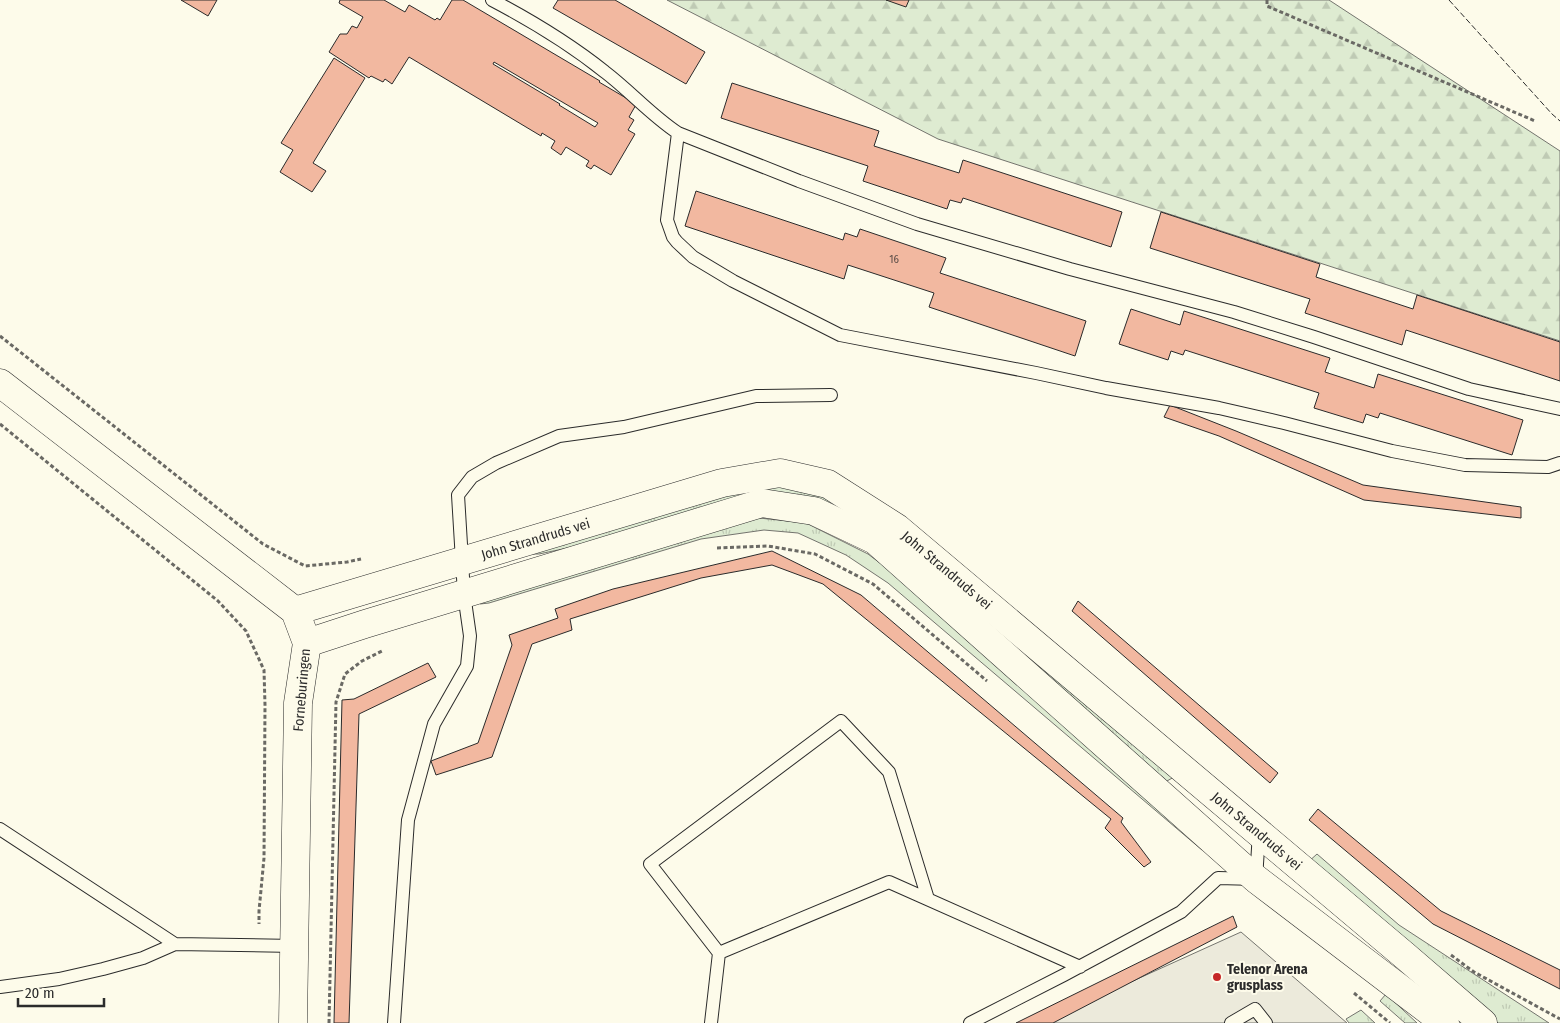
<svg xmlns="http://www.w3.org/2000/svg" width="1560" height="1023" viewBox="0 0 1560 1023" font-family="'Fira Sans Condensed',sans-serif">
  <defs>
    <pattern id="grass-tufts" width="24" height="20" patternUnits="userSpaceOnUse" patternTransform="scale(1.25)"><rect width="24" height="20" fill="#deebd1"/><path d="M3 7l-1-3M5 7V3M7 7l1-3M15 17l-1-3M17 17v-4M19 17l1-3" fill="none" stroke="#bfcab4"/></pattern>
    <pattern id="forest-firs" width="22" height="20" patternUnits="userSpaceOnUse" patternTransform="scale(1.25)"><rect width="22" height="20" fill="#deebd1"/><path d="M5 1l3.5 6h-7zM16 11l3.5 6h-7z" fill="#bfcab4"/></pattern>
  </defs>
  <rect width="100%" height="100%" fill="#fdfbea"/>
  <!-- grass -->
  <path fill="url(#grass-tufts)" stroke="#74746e" d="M778 485 839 501 862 515 1174 777 1167 781 908 560 804 498 539 554H523L637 515Z
    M759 518 806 523 868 554 913 588 1207 836 1202 850 888 583 846 555 798 533 764 530 701 539 489 603 480 604 479 600Z
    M1317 854 1399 925 1549 1023H1498L1307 863Z
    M1386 994 1417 1023H1405L1380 1001Z
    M1361 1010 1375 1023H1349L1346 1019Z"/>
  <!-- forest -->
  <path fill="url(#forest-firs)" stroke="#74746e" d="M667 0H1329L1560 151V341L938 139Z"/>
  <!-- parking -->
  <path fill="#eceadb" stroke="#74746e" d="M1241 932 1347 1023H1040Z"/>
  <!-- building -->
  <path fill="#f2b8a0" stroke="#2b2b2b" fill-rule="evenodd" d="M181 0H217L208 16Z
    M340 0H384L405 12 409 5 435 20 437 18 440 20 452 0H463L600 81 599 82 626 98 628 97 637 103 629 117 634 120 628 130 635 134 611 175 594 165 591 169 586 166 589 161 566 147 561 155 551 148 555 141 542 133 541 136 409 57 392 84 385 79 383 82 371 76 369 78 329 52 340 34H347L352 26 357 28 363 17 339 3ZM494 62 598 123 595 127 559 105 560 104 493 64Z
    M558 0H615L705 52 686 84 553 8Z
    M886 0H909L906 7Z
    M334 58 365 78 313 163 326 171 312 192 280 172 293 150 281 143Z
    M732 83 879 131 874 146 959 173 963 160 1122 212 1111 247 963 198 961 203 950 200 947 209 863 181 868 166 721 118Z
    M696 191 843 240 845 233 857 237 860 229 946 258 940 273 1086 321 1075 356 929 307 934 293 848 265 844 279 685 226Z
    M1161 212 1320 264 1316 277 1413 309 1417 295 1560 342V381L1406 330 1402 345 1305 313 1310 299 1150 248Z
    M1131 309 1180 325 1184 311 1330 358 1325 372 1374 388 1378 374 1523 420 1512 455 1380 413 1378 418 1366 414 1363 423 1314 408 1319 393 1185 350 1183 355 1171 351 1168 360 1119 344Z
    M1170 405 1236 431 1363 485 1521 507V518L1364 500 1219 436 1164 417Z
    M772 551 861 595 1123 818 1121 822 1151 862 1144 867 1105 828 1111 819 823 584 772 565 701 578 570 619 572 630 532 644 492 757 436 775 431 761 478 743 512 645 509 635 558 618 555 609 613 589Z
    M1078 601 1278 773 1270 783 1072 611Z
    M428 663 436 677 359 714 349 1023H334L342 700 354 699Z
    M1318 809 1441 911 1560 970V989L1433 924 1309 820Z
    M1233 916 1237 927 1053 1023H1016Z"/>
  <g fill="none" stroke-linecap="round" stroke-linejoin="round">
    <defs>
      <path id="service" d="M492 0C532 21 570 44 605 72 630 91 652 116 678 133L799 181 917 224 1070 269 1234 312 1314 337 1469 389 1560 409
        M678 133 667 220 673 237 677 242 693 257 733 281 840 335 1036 373 1106 388 1219 408 1284 423 1392 451 1465 465 1548 467 1560 463
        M0 829 175 944
        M719 953 650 864 841 721 889 772 928 899
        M0 987 59 979 103 969 143 958 175 944 295 946
        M394 1023 408 820 434 724 467 666 470 636 464 594 458 495 472 477 496 463 559 436 624 427 756 396 831 395
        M711 1023 719 953 889 882 1080 967
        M970 1023 1064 975 1181 912 1218 878 1256 879 1259 833
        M1231 1023 1255 1009 1266 1023"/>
      <g id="tertiary">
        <path d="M0 383 295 611 307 643 298 703 293 1023"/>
        <path id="s1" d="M295 611 722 483 780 473 828 484 897 528 1404 955 1483 1023"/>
        <path d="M307 643 365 624 762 503 814 511 875 540 1256 879 1445 1023"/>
      </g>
    </defs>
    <!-- service casing -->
    <use href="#service" stroke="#2b2b2b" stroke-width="14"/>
    <!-- tertiary casing -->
    <use href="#tertiary" stroke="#2b2b2b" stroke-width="29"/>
    <!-- path -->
    <path stroke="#6a6964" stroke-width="3" stroke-dasharray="4 2.5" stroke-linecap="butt" d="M1267 0V6L1535 121
      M0 336 263 544 305 566 347 562 361 559
      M0 424 218 601 246 631 264 670 265 705 264 858 259 911V924
      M717 548 768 546 815 554 873 584 987 681
      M1451 955 1474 972 1560 1019
      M1354 993 1390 1023
      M329 1023 336 702 345 674 362 661 384 650"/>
    <!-- service -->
    <use href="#service" stroke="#fdfbea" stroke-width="12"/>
    <!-- tertiary -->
    <use href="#tertiary" stroke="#fdfbea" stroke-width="28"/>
    <!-- fence -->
    <path stroke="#2b2b2b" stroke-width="1" stroke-dasharray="6 2.5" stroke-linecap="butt" d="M1449 0 1552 114 1560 121"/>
  </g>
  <!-- markers -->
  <circle fill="#c62828" stroke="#fdfbea" stroke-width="2" cx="1217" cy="977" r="5"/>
  <g text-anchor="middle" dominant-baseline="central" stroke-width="4" stroke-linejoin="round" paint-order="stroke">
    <!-- number labels -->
    <g font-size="11" fill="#5d4e48">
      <text x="894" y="259">16</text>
    </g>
    <!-- street labels -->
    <g font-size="14" fill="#2b2b2b" stroke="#fdfbea">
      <text stroke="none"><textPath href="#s1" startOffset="251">John Strandruds vei</textPath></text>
      <text stroke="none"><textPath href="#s1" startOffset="701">John Strandruds vei</textPath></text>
      <text transform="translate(302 690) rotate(-85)">Forneburingen</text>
      <text stroke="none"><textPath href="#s1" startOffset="1106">John Strandruds vei</textPath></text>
    </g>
    <!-- poi labels -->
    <g font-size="14" font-weight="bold" fill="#2b2b2b" stroke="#fdfbea" text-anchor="start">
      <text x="1227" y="969">Telenor Arena<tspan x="1227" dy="16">grusplass</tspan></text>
    </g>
  </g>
  <!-- scale -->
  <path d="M18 998v8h86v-8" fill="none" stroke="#2b2b2b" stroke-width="2.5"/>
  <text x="25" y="998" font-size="15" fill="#2b2b2b" stroke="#fdfbea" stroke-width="4" paint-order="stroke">20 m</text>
</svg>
